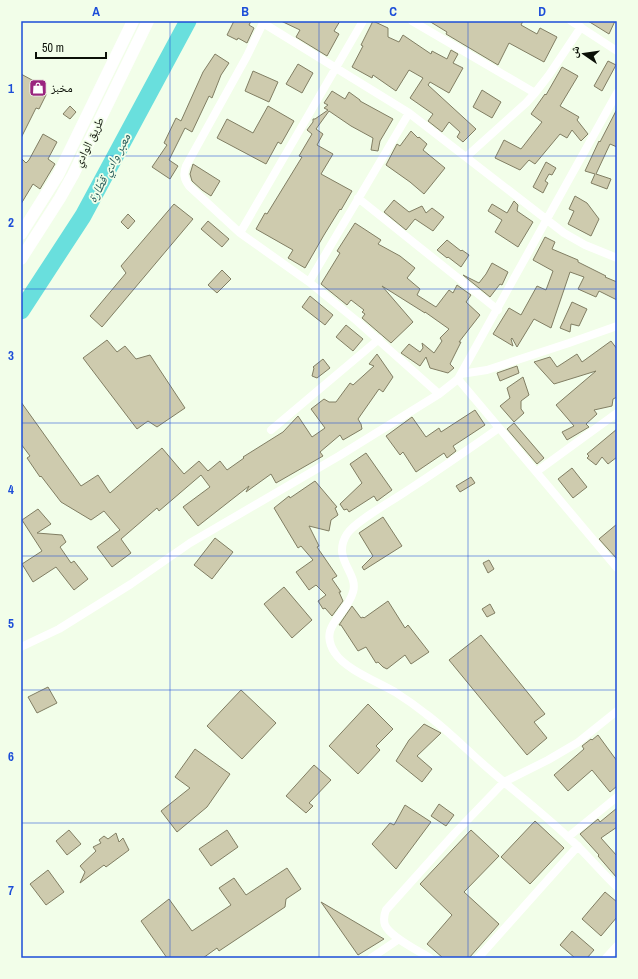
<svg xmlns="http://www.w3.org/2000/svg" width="638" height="979" viewBox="0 0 638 979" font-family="'Archivo Narrow','Noto Naskh Arabic',sans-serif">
  <rect width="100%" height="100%" fill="#f2fee9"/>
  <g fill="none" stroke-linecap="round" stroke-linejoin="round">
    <!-- river -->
    <path stroke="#69dfdd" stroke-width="17" d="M21 311 83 216 188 21"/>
  </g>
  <!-- building -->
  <path fill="#cecbae" stroke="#817e63" d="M234 21H251L249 25 254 28 247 43 238 38 237 40 227 35Z
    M281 21H340L334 31 339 34 327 56 296 37 300 30Z
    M373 21 388 28V37L399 42 403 35 431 54 432 51 447 59 451 50 458 54 453 63 463 68 449 93 430 82 428 85 476 129 463 142 457 137 460 132 449 122 442 132 428 121 433 114 410 98 423 78 409 70 396 91 373 75 372 78 352 67 363 46 361 45Z
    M429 21H523L521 25 537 34 540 28 557 37 544 62 509 43 498 65 446 34 447 32Z
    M588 21H615L609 34Z
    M215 54 229 63 221 75 212 98 209 96 192 132 185 128 169 160 178 166 170 179 152 167 167 145 164 143 176 118 181 121 203 72Z
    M608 61 616 65 602 91 594 86Z
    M298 64 313 73 302 93 286 84Z
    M562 67 578 76 560 106 579 117 577 120 588 134 581 141 572 130 567 138 560 134 535 164 529 160 520 170 495 158 504 140 521 149 542 122 531 114 545 94 546 95Z
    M253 71 278 82 269 102 245 91Z
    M21 74 43 86 46 95 39 109 36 108 21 138Z
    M482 90 501 102 492 118 473 107Z
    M332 91 345 99 349 92 360 100V101L393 119 380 141 378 151 371 150 373 138 351 126 329 111 316 129 323 134 317 145 333 154 321 174 352 191 341 210 340 209 324 235 305 268 288 258 293 250 256 229 265 213 267 214 302 157 299 156 312 134 307 130 313 122V119H315L328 110 324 108 328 105 324 103Z
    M70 106 76 112 70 119 63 114Z
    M268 106 294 121 281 144 278 142 266 164 217 138 227 119 253 133Z
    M617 109V147L610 144 596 174 611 179 607 189 591 183 595 174 585 171 599 141 600 142Z
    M411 131 418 138 419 137 427 144 423 150 445 168 424 194 410 182 386 165 397 144 400 146Z
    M43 134 57 142 48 159 55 164 40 189 33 184 21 204V158L26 163 29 160Z
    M546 162 556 168 552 175 549 174 545 181 548 183 543 193 533 187Z
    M193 164 220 181 211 196 202 190 192 181 190 174Z
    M575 196 587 203 599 219 591 236 568 224 574 211 569 209Z
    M394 200 409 212 422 206 426 213 432 208 444 217 433 231 415 219 406 230 384 212Z
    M514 201 518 205 517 211 533 222 518 247 495 232 502 220 488 211 492 204 507 213Z
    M174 204 193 219 102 327 90 316 126 273 121 266Z
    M128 214 135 221 128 229 121 222Z
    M208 221 229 239 222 247 201 229Z
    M355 223 381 240 378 244 400 256 415 268 407 278 420 289 417 295 436 307 449 290 453 293 457 285 471 295 466 302 480 315 459 342H461L450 364 454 368 448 373 430 368 426 357 420 366 401 353 409 344 420 352 423 348 422 343 434 353 442 341 440 338 449 329 425 312V313L382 286 413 322 391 343 362 318 365 314 362 312 364 310 351 300 347 305 321 284 340 253 337 251Z
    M545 237 555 242 552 249 578 260V262L606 276 605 277 617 282V300L599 291 596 297 578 289 584 277 570 272 551 328 534 319 517 347 512 338 511 339 513 346 493 334 509 308 521 315 537 286 546 290 553 271 533 260Z
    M447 240 461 251 462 250 469 255 461 267 448 257 447 258 437 250Z
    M492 263 508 272 502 285 500 284 490 297 463 275 479 283 486 274Z
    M222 270 231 279 217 293 208 285Z
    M310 296 333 315 325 325 302 307Z
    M572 302 587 309 579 326 571 324 570 332 560 328Z
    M346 325 363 339 353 351 336 337Z
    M107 340 117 352 125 346 136 359 150 355 185 408 157 427 148 421 137 429 83 358Z
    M611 341 617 349V397L613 399 612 406 594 410 597 414 586 424 589 427 567 440 562 432 574 426 556 405 596 371 554 384 534 362 550 357 557 367 577 354 582 362Z
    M377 354 393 377 383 392 379 389 358 419 361 424 362 429 343 440 340 435 320 452 323 456 276 483 271 474 246 492 249 486 198 526 183 507 210 487 201 475 159 511 157 508 121 539 131 553 112 567 97 547 120 530 104 511 91 520 61 502 41 476 40 477 27 458 30 456 21 444V402L81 486 98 475 110 493 162 448 184 474 199 461 208 471 220 461 227 470 244 458 243 457 283 432 298 416 312 437 325 428 311 409 324 399 329 402H336L350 383 353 385 374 366 369 364Z
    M323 359 330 368 317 378 312 376 314 368 313 367Z
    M517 366 519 373 500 381 497 373Z
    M523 377 529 395 521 401V409L524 413 514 422 500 406 510 398 507 388Z
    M475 410 485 425 453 446 456 451 447 458 444 453 416 472 403 452 400 455 386 436 412 417 426 437 439 428 441 432Z
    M514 423 544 458 537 464 507 429Z
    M617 429V457L608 464 602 457 596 465 587 458 589 456 587 454Z
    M366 453 392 490 377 501 374 496 349 512 347 509 344 510 340 504 362 483 350 464Z
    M572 468 587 487 573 498 558 479Z
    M471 477 475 483 460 492 456 486Z
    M315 481 337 507 335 508 338 515 331 520 329 531 309 526 319 546 317 547 337 576 332 579 341 592H339L343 601 332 616 325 608 323 609 318 601 326 595 316 585 309 590 296 572 313 560 301 546 298 548 274 508 289 496 290 498Z
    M38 509 51 524 37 533 62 535 66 542 60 547 71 563 74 561 88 579 74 590 56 567 33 582 22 564 42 551 22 520Z
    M383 517 402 546 364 570 362 567 373 556 359 533Z
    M617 524V559L599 539Z
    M215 538 233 552 212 579 194 565Z
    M489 560 494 569 488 573 483 563Z
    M284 587 312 620 292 638 264 604Z
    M388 601 405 628 408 625 429 652 411 664 405 655 387 669 383 667 378 662 376 663 366 647 358 651 341 625H339L352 606 361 618 363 617 364 618Z
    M490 604 495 613 487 617 482 609Z
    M481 635 545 714 534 722 547 738 527 755 449 660Z
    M48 687 57 703 37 713 28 697Z
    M241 690 276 723 242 759 207 726Z
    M368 704 393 729 376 746 380 750 358 774 329 746Z
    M424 724 441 733 417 756 432 769 422 782 396 761 409 740Z
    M598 735 617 761V786L610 792 592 770 568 791 554 775 584 749 582 746 591 739 592 740Z
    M195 749 230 774 207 807 177 832 161 811 190 788 175 777Z
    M314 765 331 780 309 803 313 806 306 813 286 796Z
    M439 804 454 815 446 826 431 816Z
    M405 805 431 822 396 869 372 844 390 823 394 825Z
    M617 808V827L601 838 617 856V878L598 856 599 855 580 834 598 819 600 822Z
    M535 821 564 848 530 884 501 857Z
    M69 830 81 844 67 855 56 841Z
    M227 830 238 847 211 866 199 849Z
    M471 830 499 856 464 892 499 924 469 958H443L427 944 452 915 420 884Z
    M116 833 119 842 123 838 129 850 106 867 104 865 80 883 85 872 80 866 96 851 93 847 101 843 99 840 104 836 108 839Z
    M287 868 301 889 286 899 285 907 219 951 217 948 203 958H167L141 921 169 899 192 931 231 905 219 888 234 878 246 895Z
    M48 870 64 892 46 905 30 884Z
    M605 892 617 902V917L601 936 582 919Z
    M321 902 384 939 358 955Z
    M572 931 594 950 587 958H575L560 945Z"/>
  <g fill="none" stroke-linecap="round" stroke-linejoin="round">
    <!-- street -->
    <path stroke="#fff" stroke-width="8" d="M264 21 247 56 186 166C183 174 184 179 189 186L240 233 309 282 357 321 439 394
      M412 21 535 93
      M571 21 617 51
      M263 23 409 113 564 233 585 245 617 258
      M617 93 458 379 617 568
      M466 157 526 103 535 93 549 75 581 27
      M358 198 498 310
      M240 233 363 21
      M309 282 409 113
      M461 374 487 370 569 343 617 326
      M499 428C469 449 439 470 408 490 394 500 355 521 347 534 331 559 359 573 353 592 347 615 317 626 335 653 345 669 378 682 395 692 406 699 416 706 426 714 446 729 464 747 483 764 511 789 542 812 569 838 586 853 600 871 617 887
      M271 430 379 339
      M536 472 617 413
      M21 647 59 629 131 584 190 543 339 456 439 394 458 379
      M568 837 617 797
      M371 958 399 939
      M430 958C419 951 390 937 385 925 383 919 384 915 386 910L455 833 504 782 548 760 577 743 617 711
      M478 958 578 846
      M606 958 617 946"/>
    <!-- secondary -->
    <path stroke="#fff" stroke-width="12" d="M21 234 58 175 133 21
      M21 259 60 198 73 175 148 21"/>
  </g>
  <!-- grid -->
  <path fill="none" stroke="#1d4ed8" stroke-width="1" stroke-opacity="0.55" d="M170 21V958M319 21V958M468 21V958M21 156H617M21 289H617M21 423H617M21 556H617M21 690H617M21 823H617"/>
  <!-- icons -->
  <defs>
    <symbol id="shop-square" viewBox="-11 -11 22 22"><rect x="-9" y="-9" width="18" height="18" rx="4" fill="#9a247f" stroke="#f2fee9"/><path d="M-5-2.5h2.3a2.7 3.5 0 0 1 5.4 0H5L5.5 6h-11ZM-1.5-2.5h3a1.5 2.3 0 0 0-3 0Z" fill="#fff"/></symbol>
  </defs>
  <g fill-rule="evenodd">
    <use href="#shop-square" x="28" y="78" width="20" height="20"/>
  </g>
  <g text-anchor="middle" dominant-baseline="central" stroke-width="3.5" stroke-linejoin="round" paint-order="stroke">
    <!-- poi labels -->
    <g font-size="12" fill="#0b1007" stroke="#f2fee9" text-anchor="start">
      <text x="51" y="88">مخبز</text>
    </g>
    <!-- street labels -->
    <g font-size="12" fill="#0b1007" stroke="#f2fee9">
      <text transform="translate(89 142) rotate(-64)">طريق الوادي</text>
    </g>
    <!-- water labels -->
    <g font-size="13" font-style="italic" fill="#2b5e5d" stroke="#f2fee9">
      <text transform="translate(109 168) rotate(-62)">معبر وادي قطّارة</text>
    </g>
  </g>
  <!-- border -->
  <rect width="638" height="979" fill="none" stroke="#f2fee9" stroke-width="44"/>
  <!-- north arrow -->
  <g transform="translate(584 54) rotate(283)" stroke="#f2fee9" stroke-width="3" paint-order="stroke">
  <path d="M0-3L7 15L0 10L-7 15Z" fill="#0b1007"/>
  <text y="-6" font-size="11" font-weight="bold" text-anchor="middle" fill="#0b1007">ش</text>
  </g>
  <!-- scale -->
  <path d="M36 52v6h70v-6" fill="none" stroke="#0b1007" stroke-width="2"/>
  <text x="42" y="52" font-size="12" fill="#0b1007" stroke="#f2fee9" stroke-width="3" paint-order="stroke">50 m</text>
  <rect x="22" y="22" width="594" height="935" fill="none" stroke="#1d4ed8" stroke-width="1.5"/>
  <g font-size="13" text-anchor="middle" font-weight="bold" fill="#1d4ed8">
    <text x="96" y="16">A</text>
    <text x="245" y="16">B</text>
    <text x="393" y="16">C</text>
    <text x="542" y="16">D</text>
    <text x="11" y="93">1</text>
    <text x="11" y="227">2</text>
    <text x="11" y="360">3</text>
    <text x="11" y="494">4</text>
    <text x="11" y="628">5</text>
    <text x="11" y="761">6</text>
    <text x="11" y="895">7</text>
  </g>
</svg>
